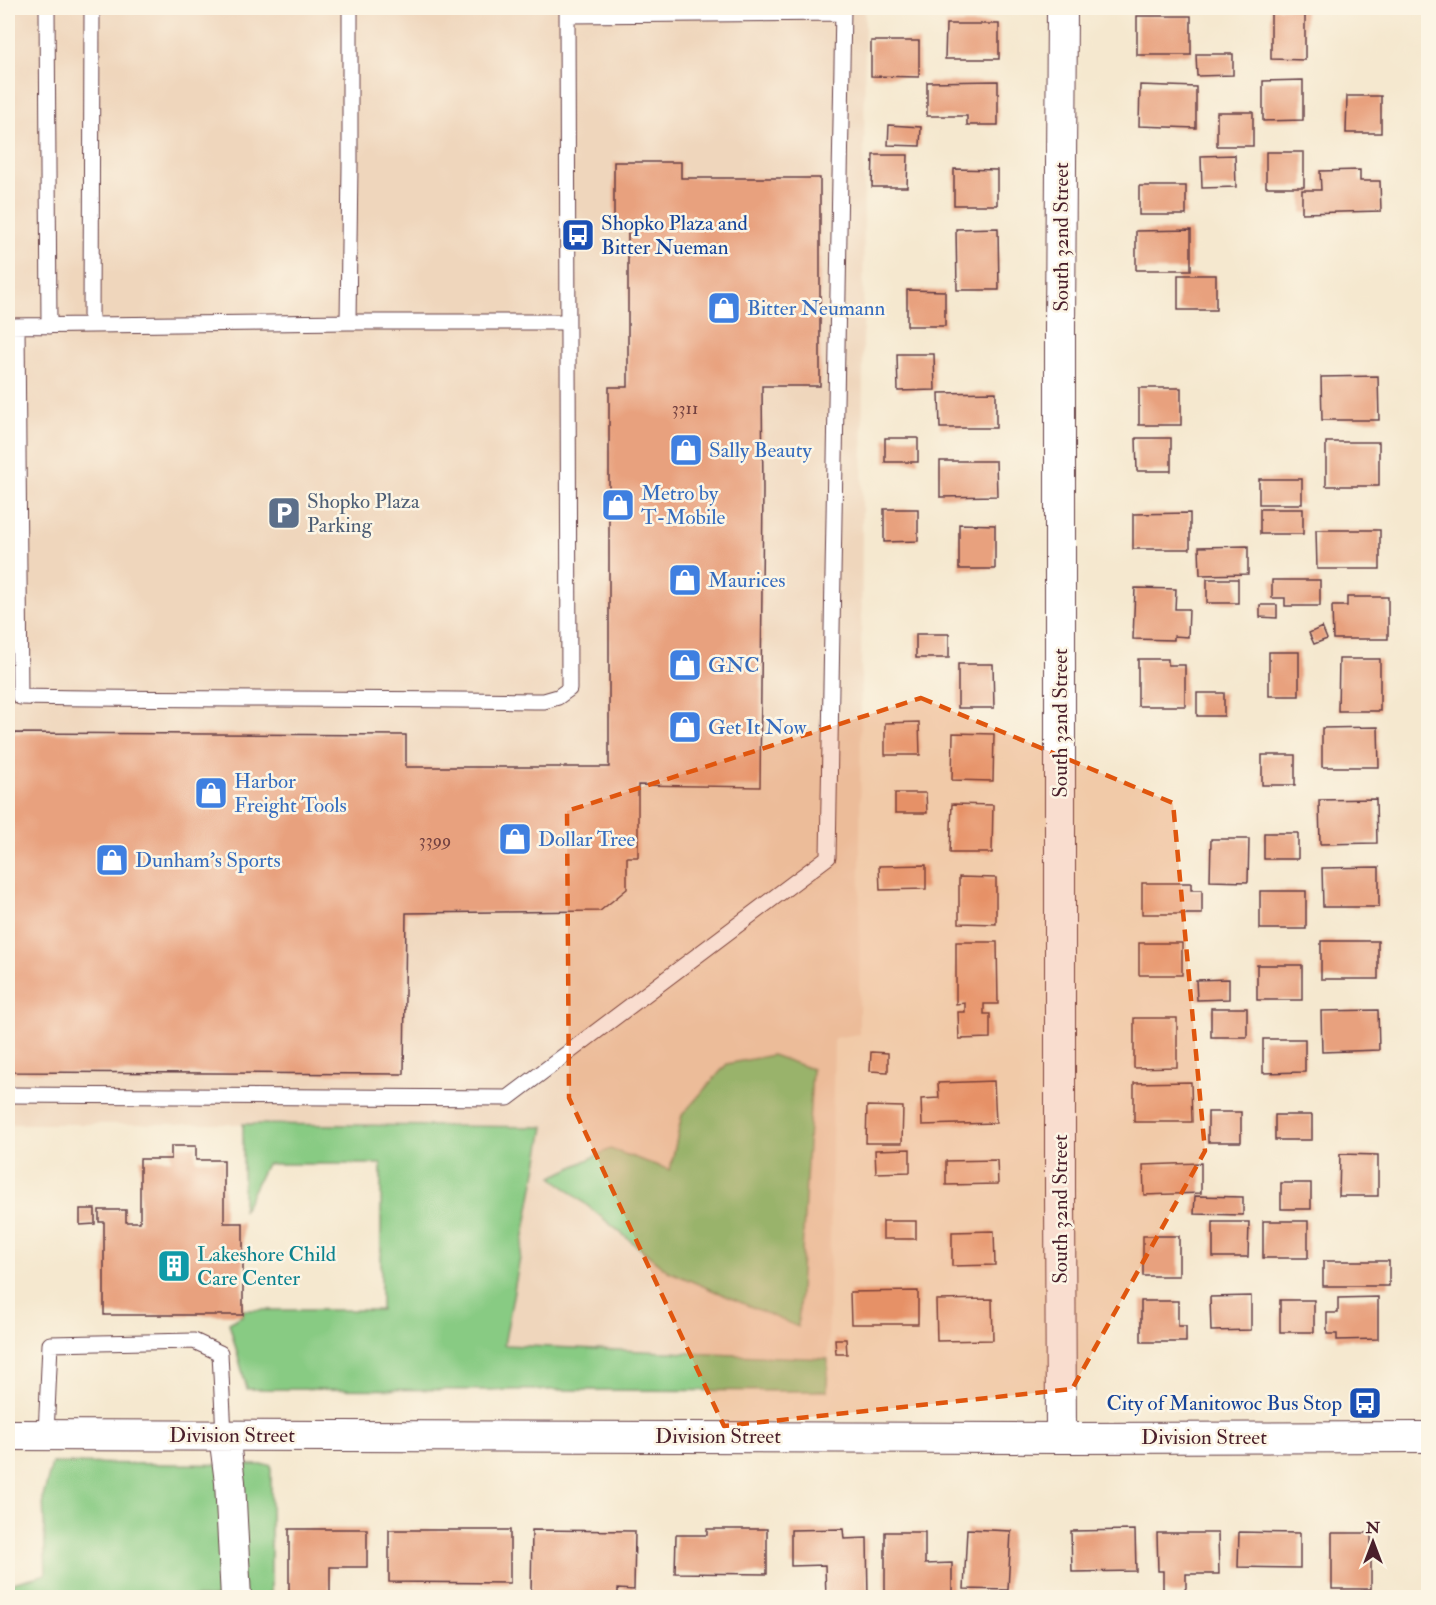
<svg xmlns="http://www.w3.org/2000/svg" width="1436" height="1605" viewBox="0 0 1436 1605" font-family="'IM FELL Double Pica',serif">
  <rect width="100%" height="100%" fill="#fcf5e5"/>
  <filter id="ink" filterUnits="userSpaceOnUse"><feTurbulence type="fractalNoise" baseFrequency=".0167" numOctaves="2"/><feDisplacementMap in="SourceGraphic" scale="12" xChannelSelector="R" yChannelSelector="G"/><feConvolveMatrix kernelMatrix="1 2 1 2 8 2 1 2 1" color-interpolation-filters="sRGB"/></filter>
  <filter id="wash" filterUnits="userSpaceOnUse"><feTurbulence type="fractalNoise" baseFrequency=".008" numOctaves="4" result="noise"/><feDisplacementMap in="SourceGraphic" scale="24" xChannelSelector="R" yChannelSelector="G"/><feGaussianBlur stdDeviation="1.35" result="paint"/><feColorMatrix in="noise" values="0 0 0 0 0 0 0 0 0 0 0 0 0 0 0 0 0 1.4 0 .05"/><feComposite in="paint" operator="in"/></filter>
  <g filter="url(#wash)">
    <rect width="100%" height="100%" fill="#f5e8cf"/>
    <!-- built -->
    <path fill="#efd6bc" d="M8 8H865L859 1034 834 1038 828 1359 503 1345 543 1127 243 1124H8Z"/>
    <!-- green -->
    <path fill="#88cb83" stroke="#697557" stroke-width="1.5" d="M772 1055 812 1069 798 1327 668 1271 552 1177 610 1149 670 1170 682 1115 727 1064Z
      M243 1124 544 1127 504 1345 828 1359 827 1391 247 1389 229 1323 243 1315V1310H381V1164H266L243 1211Z
      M52 1463 271 1465V1597H8V1584L46 1574 43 1497Z"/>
    <g id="blocks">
      <!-- building -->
      <path fill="#e8a17e" d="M1271 8H1305V60L1271 59Z
        M1137 16H1191V55H1137Z
        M946 24H999V59H945Z
        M871 41H919V77L871 76Z
        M1196 54H1233V75L1197 76Z
        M1303 80V120L1263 121V81Z
        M998 81V125H967V116H927V82Z
        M1140 85 1196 87V128L1139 126Z
        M1347 96H1381V133H1346Z
        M1217 112H1253V146H1217Z
        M889 125 921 127 920 146 888 145Z
        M1266 152H1304V187H1266Z
        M873 155H908L907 187H872Z
        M1235 155 1236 187 1202 188 1201 156Z
        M614 162H681V178H820V386H762L763 490 760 787 638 785V857H627V889L600 911 406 913 404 1074 8 1072V733L406 735V767H609V387H628V229H614Z
        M954 169 997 170V205H954Z
        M1360 170V181H1380L1381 211 1302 213V190H1321L1320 171Z
        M1139 186H1186V215H1139Z
        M998 228 999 290H957L956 229Z
        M1191 230V270H1136V231Z
        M1178 275H1216V310H1178Z
        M907 290 945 291V326H907Z
        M897 354H934L935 390 898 391Z
        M1378 376 1379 420H1322L1321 377Z
        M1139 388H1181V425H1139Z
        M996 392V428H940L939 393Z
        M885 438H918V462H885Z
        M1136 438H1171V471H1137Z
        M1326 442H1379V486H1326Z
        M940 461H996L997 496 940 497Z
        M1259 479H1302V504H1259Z
        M884 509H918V541L884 542Z
        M1260 509H1303V534H1260Z
        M1190 513V549H1133V514Z
        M959 524 995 525V569H959Z
        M1316 530H1380V569H1317Z
        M1248 546V574L1200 575 1199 547Z
        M1207 579H1238V603H1207Z
        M1272 580H1320V606H1285V598H1272Z
        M1135 588 1176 589 1175 609H1189L1188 637 1174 636V640L1133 639Z
        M1347 597H1388V639H1333L1332 606H1347Z
        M1260 605H1277V618L1260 617Z
        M1322 627 1327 639 1314 644 1309 633Z
        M916 634H949V658H916Z
        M1269 652H1299V696H1269Z
        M1138 659H1168V665H1185V706H1138Z
        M1339 659H1380V711H1338Z
        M958 664H993L994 708H958Z
        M1197 693H1224V716H1197Z
        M919 722 920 755H885V723Z
        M1378 727 1379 767H1322V728Z
        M953 733 994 734 993 781 952 780Z
        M1262 755H1295V785H1262Z
        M895 793H926L927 813H895Z
        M1376 799 1377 843 1320 844 1319 800Z
        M952 804 993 805 992 853H950Z
        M1264 833H1298V859H1264Z
        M1211 839H1249L1248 882 1210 881Z
        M926 865V889L880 890 879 866Z
        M1379 867V907H1323L1322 868Z
        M959 877 996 878V924L959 923Z
        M1142 883H1191V890H1202V914H1142Z
        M1260 891H1306V929H1260Z
        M1321 941H1378V979H1321Z
        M956 942H997L998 1004H984V1014H990V1038L959 1039 958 1012H965V1003L956 1004Z
        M1139 943H1182V975H1139Z
        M1257 965H1302V1000H1257Z
        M1229 979V999L1197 1000 1196 980Z
        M1211 1008H1247V1037H1211Z
        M1378 1010 1379 1050 1322 1052 1321 1011Z
        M1134 1018H1177V1067L1134 1068Z
        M1263 1039H1305V1072L1263 1073Z
        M871 1052 888 1053V1072L870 1071Z
        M994 1081 996 1123 922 1125 921 1099 939 1098 938 1083Z
        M1191 1082 1192 1122H1134V1083Z
        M867 1106 903 1107 902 1143H866Z
        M1208 1112H1241V1142H1208Z
        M1275 1115H1312V1140H1275Z
        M171 1146H196V1160H224V1223H243V1315H104V1222H99V1210H126V1222H140V1159H171Z
        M910 1149V1172L876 1173 875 1150Z
        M1340 1154 1378 1155V1196H1339Z
        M997 1160 998 1184 946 1185V1161Z
        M1201 1163V1193L1144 1195 1143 1165Z
        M1281 1183H1311V1209H1281Z
        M1195 1196 1243 1197V1215L1194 1214Z
        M80 1209H95V1224L80 1225Z
        M883 1221H916V1239H883Z
        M1263 1221H1308V1258H1263Z
        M1213 1222H1249L1248 1257H1213Z
        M994 1231 995 1265 952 1266V1232Z
        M1143 1236H1179V1276H1143Z
        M1323 1261H1389V1286H1323Z
        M918 1291V1324H851L850 1292Z
        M1251 1296V1330L1211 1331 1210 1297Z
        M1378 1297V1339L1337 1340V1334H1327V1313H1338V1298Z
        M992 1299 993 1340 937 1341 936 1300Z
        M1280 1300H1314V1332H1280Z
        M1141 1301H1178V1326H1186V1342H1141Z
        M835 1339H846L847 1354H836Z
        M289 1529H367V1567H330V1598H289Z
        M707 1529H767V1574L675 1573 676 1535H707Z
        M843 1529 844 1539 867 1538 868 1598H826L825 1565 791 1566V1530Z
        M967 1529 1011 1531 1008 1590 964 1589Z
        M389 1530H510V1583L389 1582Z
        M532 1530 635 1531 634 1590 618 1589V1598L531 1596Z
        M1135 1530 1136 1571 1072 1572 1071 1531Z
        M885 1532H925V1564L952 1563V1598H885Z
        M1239 1532 1300 1533V1568L1238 1567Z
        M1157 1533H1218L1219 1574H1186V1588L1181 1594H1170L1163 1589V1571H1158Z
        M1332 1533H1371V1589H1332Z"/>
    </g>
  </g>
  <g filter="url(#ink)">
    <use href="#blocks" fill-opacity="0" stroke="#643d44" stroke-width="1.5"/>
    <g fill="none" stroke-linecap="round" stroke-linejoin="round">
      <defs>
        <path id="lane" d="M47 8 49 326
          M567 15 843 13
          M348 322 350 165V8
          M91 325 92 8
          M8 326 348 322H567
          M17 326 20 697C195 700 369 698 544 701L558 697 569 689 567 8
          M8 1095 508 1098 828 857 843 8
          M46 1435 50 1344 194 1341 220 1353 224 1435"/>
        <path id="street" d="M8 1435 1061 1438 1428 1437
          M224 1435 230 1482 236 1598
          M1061 1438 1060 1186V327L1062 8"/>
      </defs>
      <!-- lane casing -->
      <use href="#lane" stroke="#643d44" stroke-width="17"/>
      <!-- street casing -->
      <use href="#street" stroke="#643d44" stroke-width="32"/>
      <!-- lane -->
      <use href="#lane" stroke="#fff" stroke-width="15"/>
      <!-- street -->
      <use href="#street" stroke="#fff" stroke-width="30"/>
    </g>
  </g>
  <!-- marked area -->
  <path fill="#e0560e" fill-opacity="0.2" stroke="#e0560e" stroke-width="4.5" stroke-dasharray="12 8" stroke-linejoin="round" d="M921 698 1173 803 1205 1151 1072 1389 724 1426 569 1098 567 811Z"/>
  <!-- icons -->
  <defs>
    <symbol id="bus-square" viewBox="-11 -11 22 22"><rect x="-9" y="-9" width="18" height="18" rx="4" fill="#1a4fb4" stroke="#fcf5e5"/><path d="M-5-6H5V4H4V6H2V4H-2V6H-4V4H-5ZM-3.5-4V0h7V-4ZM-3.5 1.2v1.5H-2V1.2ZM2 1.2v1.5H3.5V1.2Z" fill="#fff"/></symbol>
    <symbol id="shop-square" viewBox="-11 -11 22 22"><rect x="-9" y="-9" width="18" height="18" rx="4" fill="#3f7fe0" stroke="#fcf5e5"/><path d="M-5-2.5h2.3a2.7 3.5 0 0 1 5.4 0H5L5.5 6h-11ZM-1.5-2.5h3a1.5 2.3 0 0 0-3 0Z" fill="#fff"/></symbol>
    <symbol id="parking-square" viewBox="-11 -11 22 22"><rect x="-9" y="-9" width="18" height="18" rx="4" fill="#5c6f8a" stroke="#fcf5e5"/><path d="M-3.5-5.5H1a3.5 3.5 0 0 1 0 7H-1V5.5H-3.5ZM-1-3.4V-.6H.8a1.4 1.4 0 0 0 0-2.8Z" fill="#fff"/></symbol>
    <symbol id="building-square" viewBox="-11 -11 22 22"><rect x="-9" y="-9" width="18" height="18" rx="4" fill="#0f9aa8" stroke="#fcf5e5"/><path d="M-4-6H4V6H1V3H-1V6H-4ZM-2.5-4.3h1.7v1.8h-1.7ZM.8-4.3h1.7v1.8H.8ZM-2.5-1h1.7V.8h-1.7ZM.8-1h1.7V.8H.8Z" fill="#fff"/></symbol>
  </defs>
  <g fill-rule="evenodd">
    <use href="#bus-square" x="559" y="216" width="38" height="38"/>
    <use href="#shop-square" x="705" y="289" width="38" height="38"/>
    <use href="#shop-square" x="667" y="431" width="38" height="38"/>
    <use href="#shop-square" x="599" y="486" width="38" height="38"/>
    <use href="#parking-square" x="265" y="494" width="38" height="38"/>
    <use href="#shop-square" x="666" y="561" width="38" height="38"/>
    <use href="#shop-square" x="666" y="646" width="38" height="38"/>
    <use href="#shop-square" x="666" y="708" width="38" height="38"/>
    <use href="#shop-square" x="192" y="774" width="38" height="38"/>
    <use href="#shop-square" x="496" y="820" width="38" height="38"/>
    <use href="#shop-square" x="93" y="841" width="38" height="38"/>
    <use href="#building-square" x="155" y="1247" width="38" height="38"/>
    <use href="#bus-square" x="1346" y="1384" width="38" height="38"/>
  </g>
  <g text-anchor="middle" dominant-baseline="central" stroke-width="5" stroke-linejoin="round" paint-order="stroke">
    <!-- number labels -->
    <g font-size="18" fill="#724040">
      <text x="685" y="408">3311</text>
      <text x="435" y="840">3399</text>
    </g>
    <!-- transit labels -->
    <g font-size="21" fill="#164399" stroke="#fcf5e5" text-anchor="start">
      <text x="601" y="223">Shopko Plaza and<tspan x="601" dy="24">Bitter Nueman</tspan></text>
      <text x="1342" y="1403" text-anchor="end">City of Manitowoc Bus Stop</text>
    </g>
    <!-- street labels -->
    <g font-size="21" fill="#4a1f2b" stroke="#fcf5e5">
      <text transform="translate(1061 237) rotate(-90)">South 32nd Street</text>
      <text transform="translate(1060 723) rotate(-90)">South 32nd Street</text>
      <text transform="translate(1060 1209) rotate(-90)">South 32nd Street</text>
      <text x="232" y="1435">Division Street</text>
      <text x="718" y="1436">Division Street</text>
      <text x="1204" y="1437">Division Street</text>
    </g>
    <!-- shop labels -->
    <g font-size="21" fill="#366cbe" stroke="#fcf5e5" text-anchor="start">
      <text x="747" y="308">Bitter Neumann</text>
      <text x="709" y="450">Sally Beauty</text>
      <text x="641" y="493">Metro by<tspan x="641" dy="24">T-Mobile</tspan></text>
      <text x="708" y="580">Maurices</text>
      <text x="708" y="665">GNC</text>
      <text x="708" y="727">Get It Now</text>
      <text x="234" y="781">Harbor<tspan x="234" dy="24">Freight Tools</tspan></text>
      <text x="538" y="839">Dollar Tree</text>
      <text x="135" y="860">Dunham's Sports</text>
    </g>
    <!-- service labels -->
    <g font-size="21" fill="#4e5e75" stroke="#fcf5e5" text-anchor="start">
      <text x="307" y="501">Shopko Plaza<tspan x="307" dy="24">Parking</tspan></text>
    </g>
    <!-- culture labels -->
    <g font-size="21" fill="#0d838f" stroke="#fcf5e5" text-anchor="start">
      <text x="197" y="1254">Lakeshore Child<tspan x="197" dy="24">Care Center</tspan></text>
    </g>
  </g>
  <!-- margin -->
  <rect width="1436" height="1605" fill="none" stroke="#fcf5e5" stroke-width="30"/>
  <!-- north arrow -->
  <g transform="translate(1373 1542)" stroke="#fcf5e5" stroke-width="4.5" paint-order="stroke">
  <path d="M0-4.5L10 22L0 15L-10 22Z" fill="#4a1f2b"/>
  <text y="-9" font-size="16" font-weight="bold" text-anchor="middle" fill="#4a1f2b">N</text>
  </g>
</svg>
